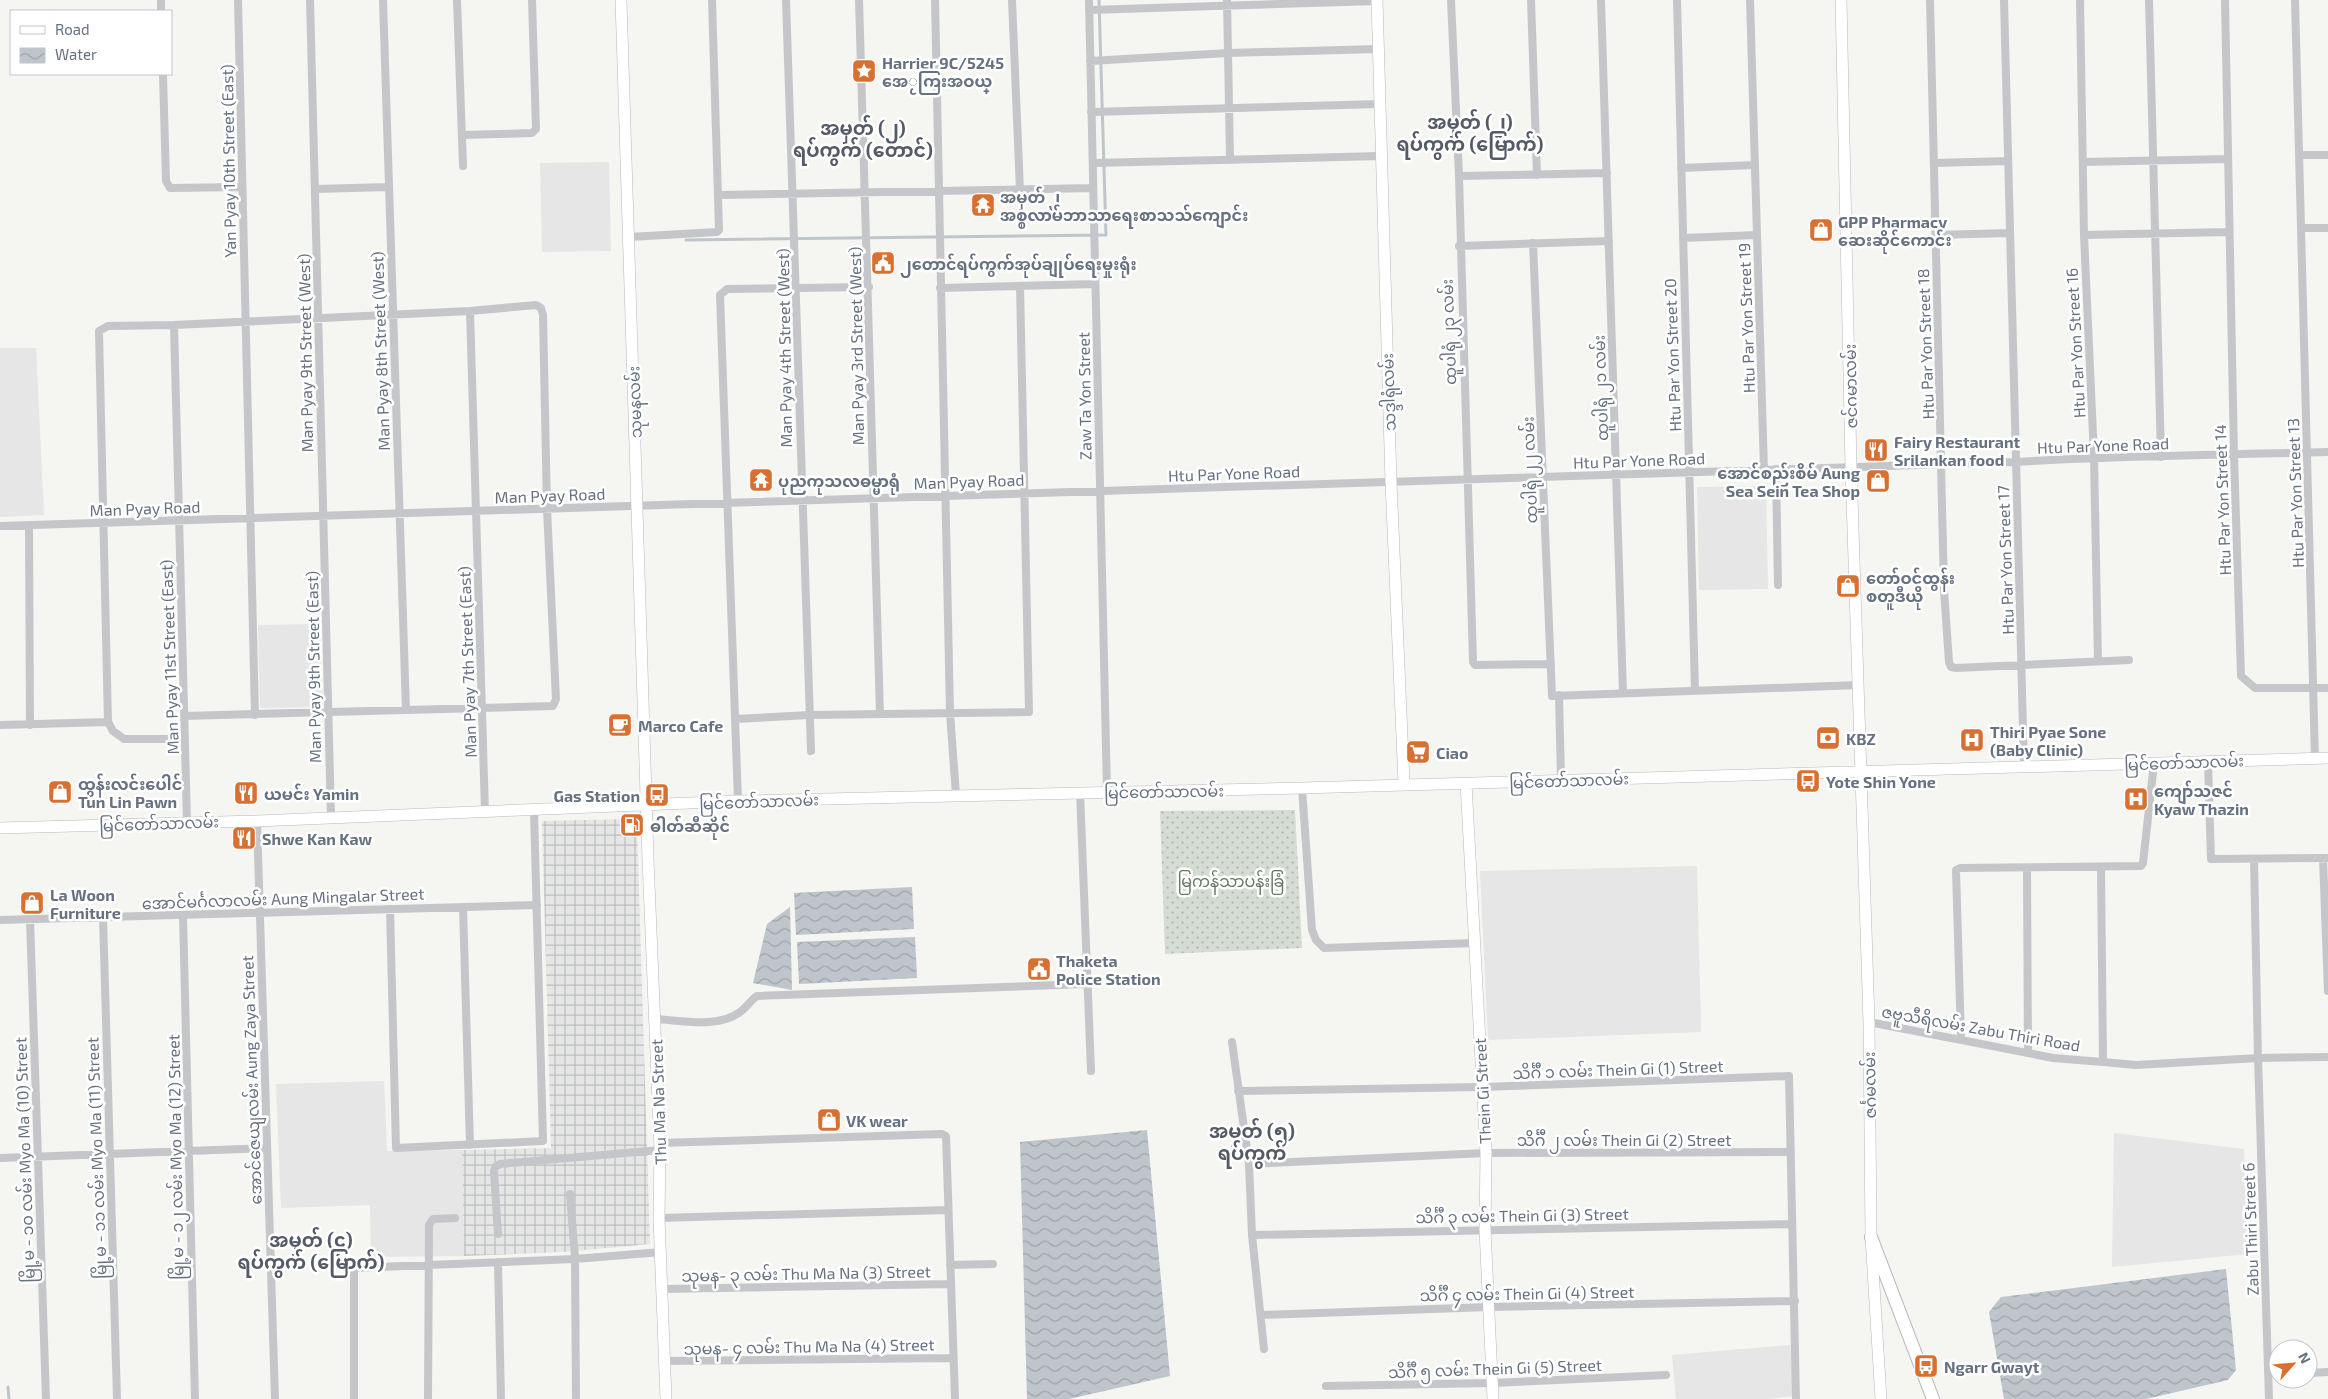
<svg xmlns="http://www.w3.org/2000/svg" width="2328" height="1399" viewBox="0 0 2328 1399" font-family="'Exo 2','Noto Sans Myanmar',sans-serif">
  <defs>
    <pattern id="industrial-grid" width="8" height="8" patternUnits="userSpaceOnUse" patternTransform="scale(1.25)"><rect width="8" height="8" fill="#e5e6e5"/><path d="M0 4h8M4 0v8" fill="none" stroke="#bdbfbf"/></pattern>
    <pattern id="grass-dots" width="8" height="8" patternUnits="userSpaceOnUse" patternTransform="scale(1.25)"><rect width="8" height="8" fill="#d5dcd3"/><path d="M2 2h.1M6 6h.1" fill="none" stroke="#b1b7b1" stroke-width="1.8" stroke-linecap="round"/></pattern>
    <pattern id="water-waves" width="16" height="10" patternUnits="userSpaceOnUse" patternTransform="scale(1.25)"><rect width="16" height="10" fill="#bec5cb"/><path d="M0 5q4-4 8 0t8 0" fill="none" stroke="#9ea4aa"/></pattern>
  </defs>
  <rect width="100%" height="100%" fill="#f5f5f2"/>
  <!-- built -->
  <path fill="#e5e6e5" d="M609 162 611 251 542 252 540 163Z
    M0 348H36L44 515 0 517Z
    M1766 486 1768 589 1699 590 1697 487Z
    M320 624 323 707 260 708 258 625Z
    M1697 866 1701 1032 1488 1040 1480 871Z
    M384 1081 387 1151 462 1150 464 1256 371 1257 370 1205 281 1208 276 1084Z
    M2114 1133 2244 1149 2248 1254 2112 1267Z
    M1790 1345 1795 1396 1767 1399H1676L1672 1355Z"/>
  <!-- industrial -->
  <path fill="url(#industrial-grid)" d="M630 819 637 827 650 1244 564 1252 464 1256 462 1150 551 1148 542 821Z"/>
  <!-- grass -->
  <path fill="url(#grass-dots)" d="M1295 810 1302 948 1165 954 1160 811Z"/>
  <!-- water -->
  <path fill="url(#water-waves)" d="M912 887 914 929 796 935 794 893Z
    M790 907 792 990 753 983 767 924Z
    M915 937 917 978 799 984 797 942Z
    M1147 1130 1170 1376 1069 1399H1027L1020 1142Z
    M2226 1269 2236 1370 2228 1380 2146 1399H2004L1989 1312 2001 1297Z"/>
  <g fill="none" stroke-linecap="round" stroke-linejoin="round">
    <!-- stream -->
    <path stroke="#bec5cb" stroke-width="3" d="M686 240 1106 235 1099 0
      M8 1387 9 1399"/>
    <defs>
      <path id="secondary" d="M621 0 648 859 660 1150 659 1218 666 1399
        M1377 0 1391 482 1404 783
        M1841 0 1851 467 1869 1022 1871 1237 1881 1399
        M1466 783 1486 1153 1485 1229 1493 1399
        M0 828 257 821 738 801 1302 788 2328 758"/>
      <path id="primary" d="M1871 1237 1933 1399"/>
    </defs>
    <!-- secondary casing -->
    <use href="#secondary" stroke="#b6b9be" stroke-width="12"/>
    <!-- primary casing -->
    <use href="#primary" stroke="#b4b7bb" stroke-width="14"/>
    <!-- street -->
    <path stroke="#c4c6ca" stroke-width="8" d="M161 0V11
      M238 0 255 715
      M310 0 331 817
      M383 0 406 710
      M457 0 463 166
      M786 0 811 751
      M859 0 880 714
      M935 0 950 713 956 795
      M1012 0 1020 190
      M1089 0 1107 792
      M1227 0 1230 159
      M1451 0 1459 176 1473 662 1475 665 1551 664
      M1531 0 1537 175
      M1601 0 1623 693
      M1677 0 1695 691
      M1750 0 1764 470
      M1930 0 1944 590 1949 662 1951 667 1956 668 2129 660
      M2004 0 2024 767
      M2080 0 2084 235 2094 457 2098 660
      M2149 0 2161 457
      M2225 0 2234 455 2241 676 2255 688H2328
      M2295 0 2315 759
      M1089 10 1377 1
      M1090 61 1228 53 1378 49
      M163 74 166 181 170 188 242 187
      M1091 112 1380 104
      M462 135 532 133 536 129 532 0
      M2300 155H2328
      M2083 162 2228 159
      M1093 163 1381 156
      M1934 163 2008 161
      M1681 168 1755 165
      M1459 176 1607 173
      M315 189 389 187
      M718 195 1093 188
      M2301 228H2328
      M1936 235 2010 233
      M2084 235 2229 232
      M629 237 717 232 719 230 712 0
      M1683 238 1757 235
      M1533 243 1552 696 1859 685
      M1459 246 1609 241
      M940 288 1095 284
      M470 311 485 812
      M174 325 187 822
      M1776 469 1778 585
      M29 525 30 725
      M0 526 2016 462C2120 455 2224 455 2328 452
      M1559 695 1561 780
      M184 716 553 706 556 699 547 509 543 315 541 308 536 305 470 311 174 325 108 326 99 331 108 722 113 731 124 739H185
      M735 719 810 715 1029 712 1020 286
      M0 725 108 722
      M2208 762 2211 859 2328 858
      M1302 788 1312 930 1316 940 1324 948 1475 943
      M1080 792 1091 1071
      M738 801 720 295 727 289 869 287
      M257 821 275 1399
      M2323 858 2328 991
      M2254 859 2258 1058 2269 1399
      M2101 868 2103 1062
      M2027 869 2028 1053
      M463 907 470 1145
      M390 909 396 1148 543 1141 534 811
      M183 915 195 1399
      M103 917 117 1399
      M30 919 46 1399
      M0 920 537 905
      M655 1019C680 1020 718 1029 740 1012 746 1008 750 1001 757 996L1086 984
      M1869 1022 2053 1058 2103 1062 2136 1065 2258 1058 2328 1057
      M1961 1039 1956 870 1960 868 2141 866 2143 863 2154 763
      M1232 1042 1249 1164 1252 1235 1264 1349
      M1238 1091 1482 1087 1789 1076 1796 1399
      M660 1143 942 1134 946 1136 955 1399
      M0 1158 267 1148
      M1249 1164 1486 1153 1791 1152
      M570 1194 575 1259 576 1399
      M659 1218 948 1210
      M498 1234 494 1172 495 1167 500 1164 660 1150
      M1252 1235 1792 1224
      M498 1262 501 1399
      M950 1265 993 1264
      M662 1289 951 1284
      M1261 1315 1489 1307 1795 1301
      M664 1361 953 1358
      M2308 1373 2328 1372
      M1326 1386 1492 1383 1666 1375
      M354 1399V1268L575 1259 661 1252
      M428 1399 429 1225 433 1219 455 1218"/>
    <!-- secondary -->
    <use href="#secondary" stroke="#fff" stroke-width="11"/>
    <!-- primary -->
    <use href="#primary" stroke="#fff" stroke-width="12"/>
  </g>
  <!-- icons -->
  <defs>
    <symbol id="sight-square" viewBox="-11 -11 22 22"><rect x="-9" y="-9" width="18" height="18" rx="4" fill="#d77030" stroke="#fff"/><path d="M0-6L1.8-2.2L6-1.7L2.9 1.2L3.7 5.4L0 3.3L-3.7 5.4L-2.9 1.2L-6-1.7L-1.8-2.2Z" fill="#fff"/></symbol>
    <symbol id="temple-square" viewBox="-11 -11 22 22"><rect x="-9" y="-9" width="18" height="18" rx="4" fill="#d77030" stroke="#fff"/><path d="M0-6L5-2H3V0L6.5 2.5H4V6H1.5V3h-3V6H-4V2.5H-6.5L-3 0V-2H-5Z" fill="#fff"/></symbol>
    <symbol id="shop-square" viewBox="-11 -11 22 22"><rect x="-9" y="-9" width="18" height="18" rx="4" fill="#d77030" stroke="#fff"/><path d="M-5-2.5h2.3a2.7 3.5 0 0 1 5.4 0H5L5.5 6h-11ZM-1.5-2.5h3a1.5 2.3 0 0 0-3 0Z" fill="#fff"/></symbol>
    <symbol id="civic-square" viewBox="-11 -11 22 22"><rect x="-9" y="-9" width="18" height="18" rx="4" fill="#d77030" stroke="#fff"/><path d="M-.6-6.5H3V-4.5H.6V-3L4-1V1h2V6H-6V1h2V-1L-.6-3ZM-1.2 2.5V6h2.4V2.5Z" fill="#fff"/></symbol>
    <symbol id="restaurant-square" viewBox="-11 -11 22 22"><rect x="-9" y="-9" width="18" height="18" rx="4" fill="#d77030" stroke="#fff"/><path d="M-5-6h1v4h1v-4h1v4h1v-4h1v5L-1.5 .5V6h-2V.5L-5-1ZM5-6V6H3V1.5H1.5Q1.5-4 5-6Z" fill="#fff"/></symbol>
    <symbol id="cafe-square" viewBox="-11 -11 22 22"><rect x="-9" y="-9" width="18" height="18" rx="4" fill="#d77030" stroke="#fff"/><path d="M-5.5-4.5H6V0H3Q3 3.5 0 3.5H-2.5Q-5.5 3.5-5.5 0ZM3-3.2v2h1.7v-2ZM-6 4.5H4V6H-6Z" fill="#fff"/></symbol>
    <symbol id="bank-square" viewBox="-11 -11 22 22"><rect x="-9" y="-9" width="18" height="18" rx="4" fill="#d77030" stroke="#fff"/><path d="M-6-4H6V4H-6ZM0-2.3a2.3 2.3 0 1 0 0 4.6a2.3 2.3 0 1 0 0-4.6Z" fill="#fff"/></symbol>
    <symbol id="hospital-square" viewBox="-11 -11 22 22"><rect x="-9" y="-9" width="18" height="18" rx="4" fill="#d77030" stroke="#fff"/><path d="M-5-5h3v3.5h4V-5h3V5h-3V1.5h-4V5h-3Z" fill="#fff"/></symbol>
    <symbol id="supermarket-square" viewBox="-11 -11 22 22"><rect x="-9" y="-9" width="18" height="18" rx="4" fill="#d77030" stroke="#fff"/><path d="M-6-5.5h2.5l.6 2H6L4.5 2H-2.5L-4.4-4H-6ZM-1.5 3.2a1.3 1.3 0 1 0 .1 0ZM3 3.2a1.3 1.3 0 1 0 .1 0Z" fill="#fff"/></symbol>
    <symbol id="bus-square" viewBox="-11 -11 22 22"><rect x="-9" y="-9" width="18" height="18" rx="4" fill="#d77030" stroke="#fff"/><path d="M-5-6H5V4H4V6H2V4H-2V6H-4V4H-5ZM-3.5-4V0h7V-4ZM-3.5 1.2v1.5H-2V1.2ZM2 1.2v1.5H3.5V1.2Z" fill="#fff"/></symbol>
    <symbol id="fuel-square" viewBox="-11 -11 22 22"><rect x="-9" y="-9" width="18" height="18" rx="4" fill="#d77030" stroke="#fff"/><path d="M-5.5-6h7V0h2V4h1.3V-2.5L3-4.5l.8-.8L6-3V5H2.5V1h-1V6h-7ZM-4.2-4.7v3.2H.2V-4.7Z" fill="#fff"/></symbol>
  </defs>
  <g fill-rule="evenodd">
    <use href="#sight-square" x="850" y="57" width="28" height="28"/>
    <use href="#temple-square" x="969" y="191" width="28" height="28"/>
    <use href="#shop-square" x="1807" y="216" width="28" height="28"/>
    <use href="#civic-square" x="869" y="249" width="28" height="28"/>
    <use href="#restaurant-square" x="1862" y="436" width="28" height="28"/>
    <use href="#temple-square" x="747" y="466" width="28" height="28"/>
    <use href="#shop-square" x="1864" y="467" width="28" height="28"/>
    <use href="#shop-square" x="1834" y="572" width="28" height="28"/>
    <use href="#cafe-square" x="606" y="711" width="28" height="28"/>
    <use href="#bank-square" x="1814" y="724" width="28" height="28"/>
    <use href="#hospital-square" x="1958" y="726" width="28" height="28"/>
    <use href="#supermarket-square" x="1404" y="738" width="28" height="28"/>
    <use href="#bus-square" x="1794" y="767" width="28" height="28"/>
    <use href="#shop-square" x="46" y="778" width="28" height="28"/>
    <use href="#restaurant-square" x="232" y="779" width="28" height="28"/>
    <use href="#bus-square" x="643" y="781" width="28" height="28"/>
    <use href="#hospital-square" x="2122" y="785" width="28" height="28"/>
    <use href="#fuel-square" x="618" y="811" width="28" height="28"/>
    <use href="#restaurant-square" x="230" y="824" width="28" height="28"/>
    <use href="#shop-square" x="18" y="889" width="28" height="28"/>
    <use href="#civic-square" x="1025" y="955" width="28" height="28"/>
    <use href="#shop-square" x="815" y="1106" width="28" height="28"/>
    <use href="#bus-square" x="1912" y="1352" width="28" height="28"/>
  </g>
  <g text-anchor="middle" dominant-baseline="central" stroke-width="5" stroke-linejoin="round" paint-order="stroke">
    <!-- poi labels -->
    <g font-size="16" font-weight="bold" fill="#667181" stroke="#fff" text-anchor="start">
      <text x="882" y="62">Harrier 9C/5245<tspan x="882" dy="18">အေႂကြးအဝယ္</tspan></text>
      <text x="1000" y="196">အမှတ် ၂<tspan x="1000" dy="18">အစ္စလာမ်ဘာသာရေးစာသသ်ကျောင်း</tspan></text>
      <text x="1838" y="221">GPP Pharmacy<tspan x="1838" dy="18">ဆေးဆိုင်ကောင်း</tspan></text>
      <text x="900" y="263">၂တောင်ရပ်ကွက်အုပ်ချုပ်ရေးမှုးရုံး</text>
      <text x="1894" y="441">Fairy Restaurant<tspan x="1894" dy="18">Srilankan food</tspan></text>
      <text x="1860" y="472" text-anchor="end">အောင်စည်းစိမ် Aung<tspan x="1860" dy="18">Sea Sein Tea Shop</tspan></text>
      <text x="778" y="480">ပုညကုသလဓမ္မာရုံ</text>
      <text x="1866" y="577">တော်ဝင်ထွန်း<tspan x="1866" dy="18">စတူဒီယို</tspan></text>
      <text x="638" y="725">Marco Cafe</text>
      <text x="1990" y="731">Thiri Pyae Sone<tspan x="1990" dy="18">(Baby Clinic)</tspan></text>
      <text x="1846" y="738">KBZ</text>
      <text x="1436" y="752">Ciao</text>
      <text x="1826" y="781">Yote Shin Yone</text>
      <text x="78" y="783">ထွန်းလင်းပေါင်<tspan x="78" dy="18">Tun Lin Pawn</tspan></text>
      <text x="2154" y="790">ကျော်သဇင်<tspan x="2154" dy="18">Kyaw Thazin</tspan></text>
      <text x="264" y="793">ယမင်း Yamin</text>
      <text x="640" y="795" text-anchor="end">Gas Station</text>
      <text x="650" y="825">ဓါတ်ဆီဆိုင်</text>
      <text x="262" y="838">Shwe Kan Kaw</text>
      <text x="50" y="894">La Woon<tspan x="50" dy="18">Furniture</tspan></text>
      <text x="1056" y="960">Thaketa<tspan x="1056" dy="18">Police Station</tspan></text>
      <text x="846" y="1120">VK wear</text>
      <text x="1944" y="1366">Ngarr Gwayt</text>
    </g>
    <!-- street labels -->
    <g font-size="16" fill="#667181" stroke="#fff">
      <text transform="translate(228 161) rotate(-91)">Yan Pyay 10th Street (East)</text>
      <text transform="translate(1746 318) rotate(-92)">Htu Par Yon Street 19</text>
      <text transform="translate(1448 332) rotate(-92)">ထူပါရုံ ၂၃ လမ်း</text>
      <text transform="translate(2075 343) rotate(-93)">Htu Par Yon Street 16</text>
      <text transform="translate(1925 344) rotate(-92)">Htu Par Yon Street 18</text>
      <text transform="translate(856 346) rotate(-91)">Man Pyay 3rd Street (West)</text>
      <text transform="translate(784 348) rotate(-91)">Man Pyay 4th Street (West)</text>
      <text transform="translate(380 351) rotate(-92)">Man Pyay 8th Street (West)</text>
      <text transform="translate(305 353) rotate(-91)">Man Pyay 9th Street (West)</text>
      <text transform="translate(1672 355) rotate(-92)">Htu Par Yon Street 20</text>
      <text transform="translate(1850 386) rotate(-91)">ဇင်ဂမာလမ်း</text>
      <text transform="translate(1600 388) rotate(-92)">ထူပါရုံ ၂၁ လမ်း</text>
      <text transform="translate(1388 392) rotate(-92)">သဒ္ဒါရုံလမ်း</text>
      <text transform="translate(1084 396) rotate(-91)">Zaw Ta Yon Street</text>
      <text transform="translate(634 402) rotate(-92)">သုမနလမ်း</text>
      <text transform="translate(2103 445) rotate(-2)">Htu Par Yone Road</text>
      <text transform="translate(1639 460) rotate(-2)">Htu Par Yone Road</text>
      <text transform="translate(1529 470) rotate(-92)">ထူပါရုံ ၂၂ လမ်း</text>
      <text transform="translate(1234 473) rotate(-2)">Htu Par Yone Road</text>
      <text transform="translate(969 481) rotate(-2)">Man Pyay Road</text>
      <text transform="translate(2295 493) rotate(-92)">Htu Par Yon Street 13</text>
      <text transform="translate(550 495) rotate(-2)">Man Pyay Road</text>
      <text transform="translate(2222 500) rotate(-92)">Htu Par Yon Street 14</text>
      <text transform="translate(145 508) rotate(-2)">Man Pyay Road</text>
      <text transform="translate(2005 560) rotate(-92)">Htu Par Yon Street 17</text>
      <text transform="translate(169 657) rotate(-92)">Man Pyay 11st Street (East)</text>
      <text transform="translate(467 662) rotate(-92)">Man Pyay 7th Street (East)</text>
      <text transform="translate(313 667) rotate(-91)">Man Pyay 9th Street (East)</text>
      <text transform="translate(2184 762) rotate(-2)">မြင်တော်သာလမ်း</text>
      <text transform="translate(1569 780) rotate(-2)">မြင်တော်သာလမ်း</text>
      <text transform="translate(1164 791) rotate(-1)">မြင်တော်သာလမ်း</text>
      <text transform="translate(759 801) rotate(-2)">မြင်တော်သာလမ်း</text>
      <text transform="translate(159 823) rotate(-2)">မြင်တော်သာလမ်း</text>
      <text transform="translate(283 898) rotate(-2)">အောင်မင်္ဂလာလမ်း Aung Mingalar Street</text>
      <text transform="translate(1981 1028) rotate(10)">ဇဗူသီရိလမ်း Zabu Thiri Road</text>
      <text transform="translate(1618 1069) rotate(-2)">သိင်္ဂီ ၁ လမ်း Thein Gi (1) Street</text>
      <text transform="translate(251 1080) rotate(-92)">အောင်ဇေယျလမ်း Aung Zaya Street</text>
      <text transform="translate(1869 1085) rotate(-91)">ဇင်္ဂမလမ်း</text>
      <text transform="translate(1482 1091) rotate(-93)">Thein Gi Street</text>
      <text transform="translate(658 1102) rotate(-92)">Thu Ma Na Street</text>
      <text x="1624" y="1139">သိင်္ဂီ ၂ လမ်း Thein Gi (2) Street</text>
      <text transform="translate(175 1157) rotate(-91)">မြို့မ - ၁၂ လမ်း Myo Ma (12) Street</text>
      <text transform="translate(96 1158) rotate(-92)">မြို့မ - ၁၁ လမ်း Myo Ma (11) Street</text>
      <text transform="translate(24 1160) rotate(-92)">မြို့မ - ၁၀ လမ်း Myo Ma (10) Street</text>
      <text transform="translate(1522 1215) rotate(-1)">သိင်္ဂီ ၃ လမ်း Thein Gi (3) Street</text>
      <text transform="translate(2250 1229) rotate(-92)">Zabu Thiri Street 6</text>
      <text transform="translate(806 1273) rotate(-1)">သုမန- ၃ လမ်း Thu Ma Na (3) Street</text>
      <text transform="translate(1527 1293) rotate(-1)">သိင်္ဂီ ၄ လမ်း Thein Gi (4) Street</text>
      <text transform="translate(809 1346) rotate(-1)">သုမန- ၄ လမ်း Thu Ma Na (4) Street</text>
      <text transform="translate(1495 1368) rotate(-2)">သိင်္ဂီ ၅ လမ်း Thein Gi (5) Street</text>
    </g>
    <!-- park labels -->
    <g font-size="16" fill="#667965" stroke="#fff">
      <text x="1231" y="880">မြကန်သာပန်းခြံ</text>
    </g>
    <!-- quarter labels -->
    <g font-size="19" font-weight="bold" fill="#545b67" stroke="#fff">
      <text x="1470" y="121">အမှတ် (၂)<tspan x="1470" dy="22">ရပ်ကွက် (မြောက်)</tspan></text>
      <text x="863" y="127">အမှတ် (၂)<tspan x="863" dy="22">ရပ်ကွက် (တောင်)</tspan></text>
      <text x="1252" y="1130">အမှတ် (၅)<tspan x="1252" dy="22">ရပ်ကွက်</tspan></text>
      <text x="311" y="1239">အမှတ် (၄)<tspan x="311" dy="22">ရပ်ကွက် (မြောက်)</tspan></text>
    </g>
  </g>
  <!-- legend -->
  <rect x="10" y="10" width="162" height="65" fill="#ffffff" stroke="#c2c6cd"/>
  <rect x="20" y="26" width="25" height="8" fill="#ffffff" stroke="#c2c6cd"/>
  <text x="55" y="35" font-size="15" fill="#667181">Road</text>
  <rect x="20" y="48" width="25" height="15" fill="url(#water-waves)" stroke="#c2c6cd"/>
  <text x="55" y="60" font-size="15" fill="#667181">Water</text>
  <!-- north arrow -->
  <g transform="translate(2293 1364) rotate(63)"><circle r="24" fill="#ffffff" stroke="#c2c6cd"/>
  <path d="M0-4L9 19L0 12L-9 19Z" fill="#d77030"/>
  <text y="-8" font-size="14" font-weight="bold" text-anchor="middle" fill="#667181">N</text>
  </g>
</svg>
